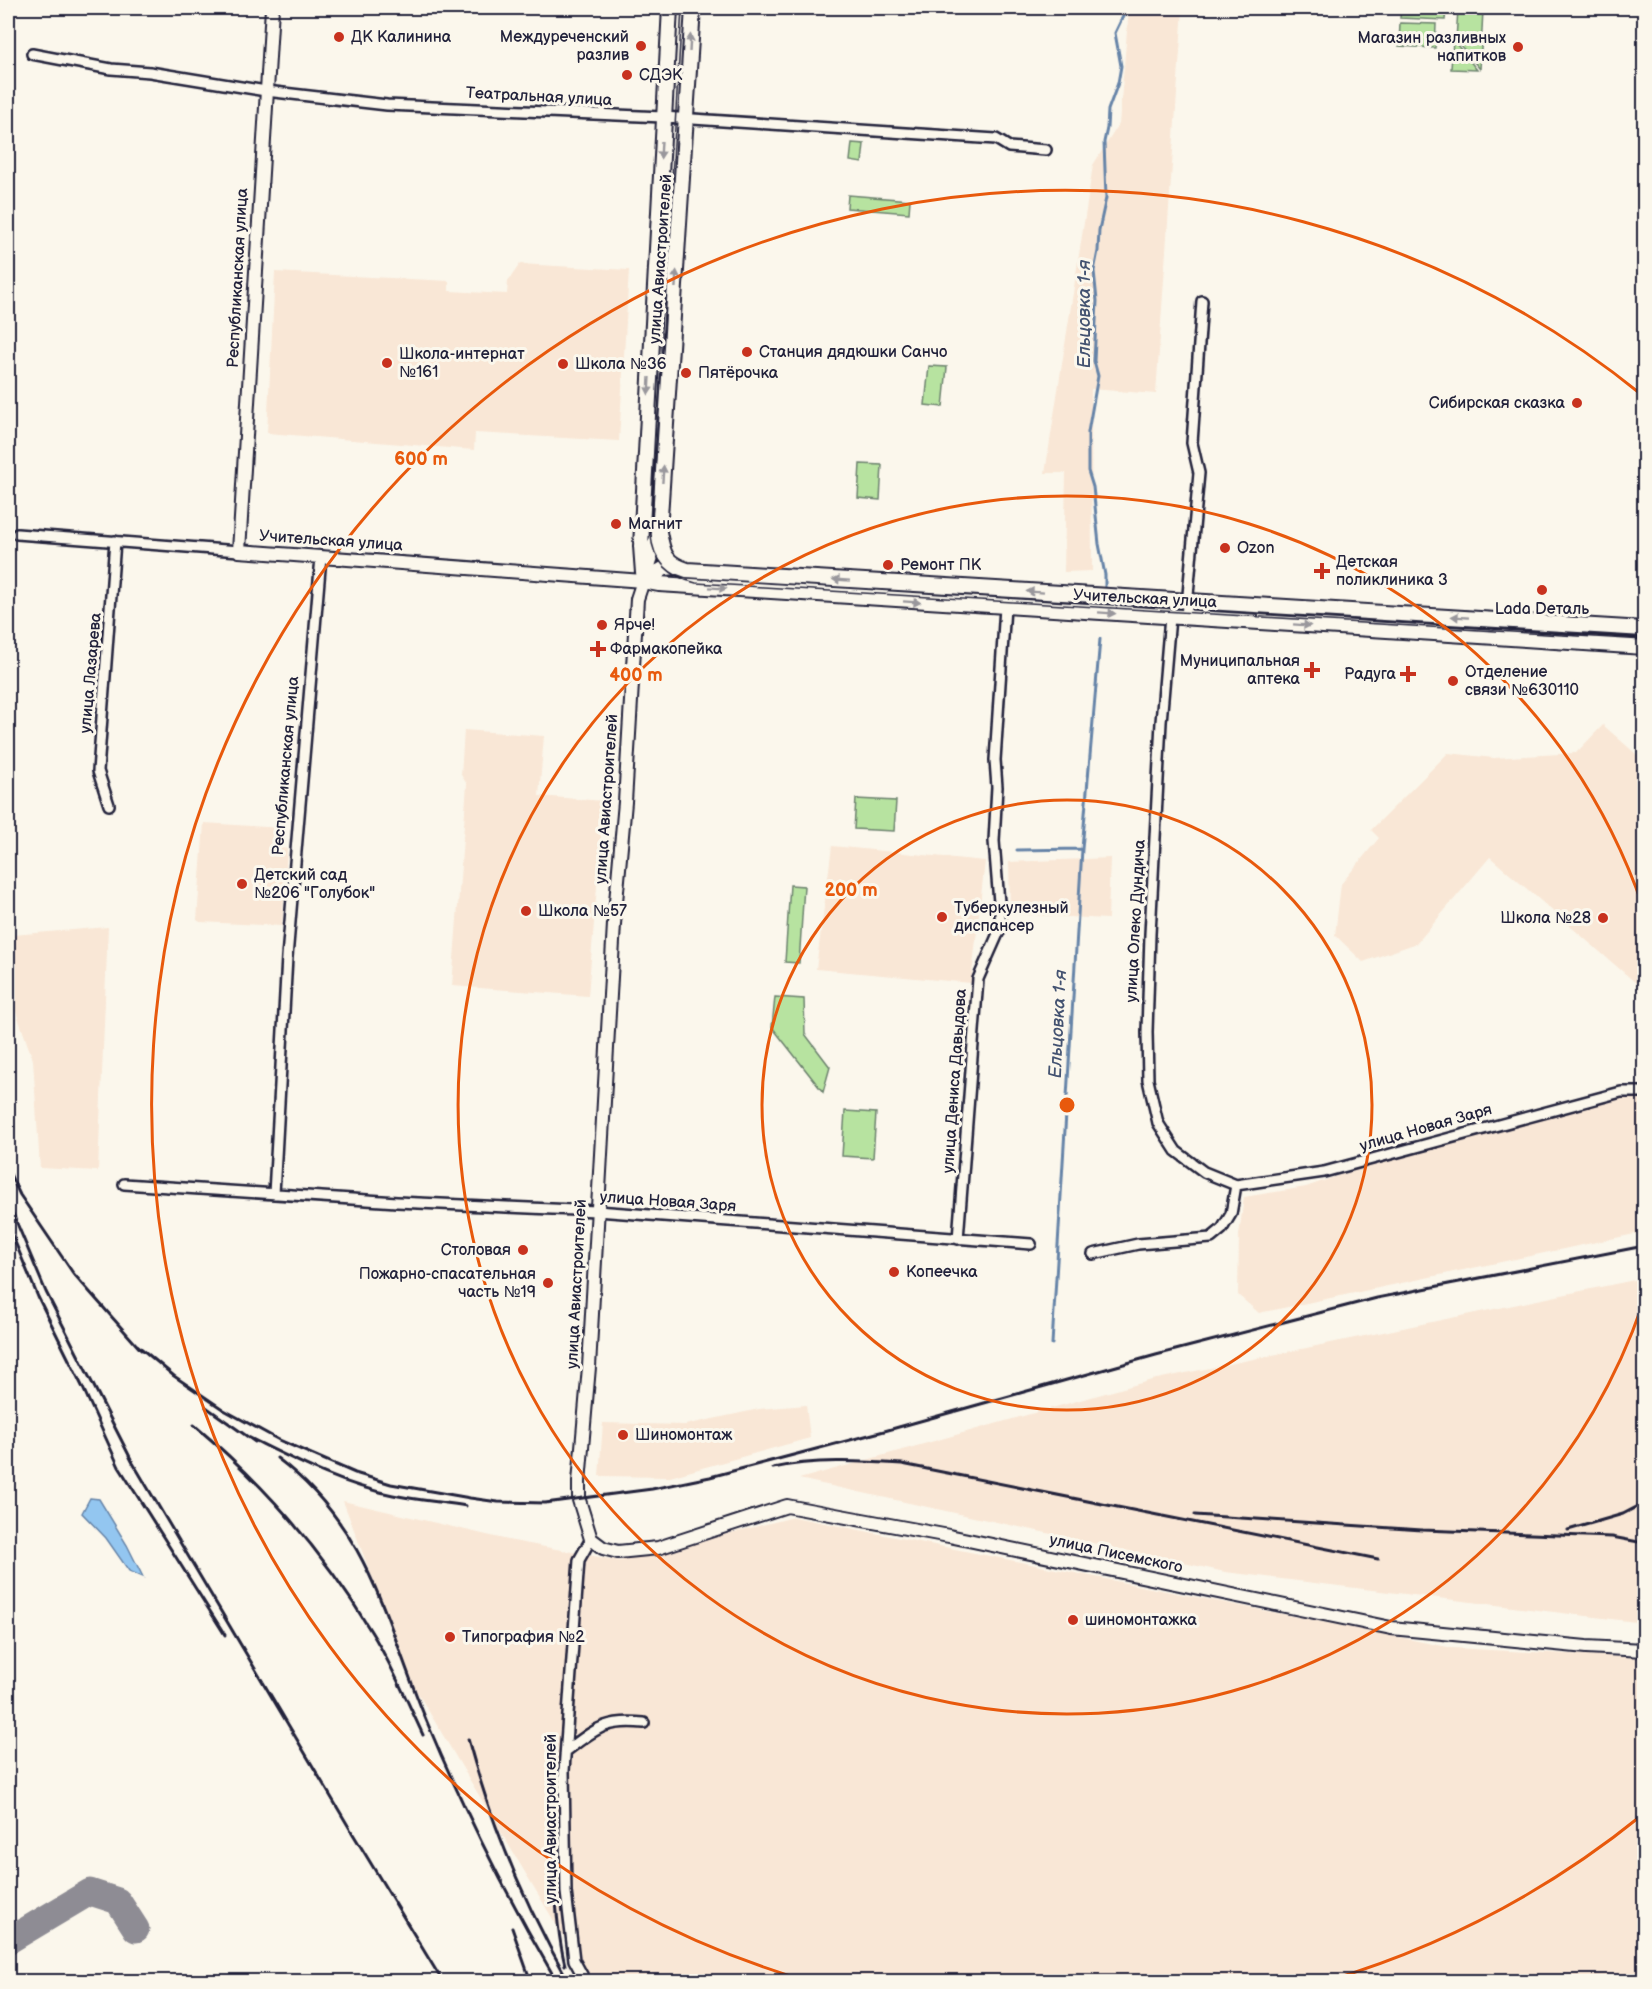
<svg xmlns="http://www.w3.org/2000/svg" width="1652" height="1989" viewBox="0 0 1652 1989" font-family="'Balsamiq Sans',sans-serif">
  <rect width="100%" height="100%" fill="#fbf7ec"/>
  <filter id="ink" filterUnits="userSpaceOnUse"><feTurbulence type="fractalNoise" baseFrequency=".0167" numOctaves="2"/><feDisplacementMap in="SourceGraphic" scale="12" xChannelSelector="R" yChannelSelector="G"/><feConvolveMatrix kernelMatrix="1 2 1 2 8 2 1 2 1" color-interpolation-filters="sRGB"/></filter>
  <g filter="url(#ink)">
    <!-- built -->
    <path fill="#f9e7d6" d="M1129 8H1183L1156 394 1091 389 1092 571 1064 572 1066 473H1045L1093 165 1119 124Z
      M520 264 629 270 619 441 475 433 474 450 267 433 275 272 449 281V291L507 294 508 281Z
      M1603 725 1644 761V990L1490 857 1417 943 1363 962 1335 935 1341 884 1379 838 1371 830 1448 753 1494 758 1576 753Z
      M464 730 544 736 539 796 604 801 588 996 452 986 467 784 461 775Z
      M204 823 281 828 278 847 287 849 282 926 200 922 197 920Z
      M832 846 985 861 971 983 816 969Z
      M1110 858 1108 919 1010 914 1009 862Z
      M108 927 98 1171 40 1168 33 1060 8 989V951L15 948 13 935Z
      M1612 1098H1644V1232L1259 1313 1238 1295 1239 1235 1244 1197 1306 1187 1454 1135Z
      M1644 1278V1623L1225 1572 799 1479 1152 1380Z
      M806 1405 810 1438 670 1477 599 1476 603 1423 685 1425 759 1409Z
      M343 1501 508 1540 620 1561 794 1517 1453 1648 1644 1658V1981H590L413 1685Z"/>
    <!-- green -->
    <path fill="#b7e3a0" stroke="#6c826e" stroke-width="1.5" d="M1401 8H1446L1445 20 1400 18Z
      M1458 9 1483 10 1480 69 1456 40Z
      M1400 23 1436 24 1435 48 1399 46Z
      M1453 40 1477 70 1451 69Z
      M852 143 864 144 862 163 850 161Z
      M848 195 910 200 909 213 847 208Z
      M929 366 947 367 943 407 925 405Z
      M860 464 882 465 880 500 858 498Z
      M856 799 896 801 894 831 854 829Z
      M790 885 804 886 799 963 785 962Z
      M775 997 804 999 805 1034 830 1067 823 1092 772 1027Z
      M845 1111 876 1113 873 1158 842 1156Z"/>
    <!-- water -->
    <path fill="#93c6f0" stroke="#6684a8" stroke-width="1.5" d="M90 1498 99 1499 127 1545 143 1577 129 1571 106 1538 82 1513Z"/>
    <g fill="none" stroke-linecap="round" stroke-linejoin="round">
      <!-- stream -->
      <path stroke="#6684a8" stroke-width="3" d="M1105 587V575L1099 544 1093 487 1088 471V432L1098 376 1094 361 1097 301 1094 271 1098 251 1099 230 1106 198 1104 142 1107 128 1108 110 1118 83 1121 66 1115 33 1127 8
        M1017 850 1082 849 1100 639
        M1052 1344 1082 849"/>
      <!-- taxiway -->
      <path stroke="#8e8c94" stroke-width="27" d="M8 1941 90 1892 118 1901 136 1929"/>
      <defs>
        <path id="minor" d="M32 54 111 69 150 72 266 91 387 105 663 117 996 139 1009 147 1046 150
          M17 534 239 551
          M1170 617 1161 722 1150 934 1147 1032 1148 1080 1158 1123 1176 1151 1204 1172 1236 1185
          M1186 617 1199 473 1192 443 1202 301
          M109 805 98 771 115 541
          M124 1184 397 1202 597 1211 1031 1244
          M1236 1185 1324 1172 1621 1092H1644
          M274 1194 287 957 321 557
          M958 1239 978 979 1001 927 994 841 997 787 995 760 1005 607
          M1093 1254 1138 1244 1211 1238 1222 1229 1231 1214 1236 1185
          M566 1751C596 1729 605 1719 644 1723
          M586 1982 574 1960 566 1892 564 1771 579 1560 591 1539"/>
        <path id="tertiary" d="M272 8 239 551 643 581 637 599 625 802 614 924 589 1367 579 1482V1500L591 1539 603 1548 618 1552 658 1548 787 1506 949 1536 1391 1628 1586 1647 1644 1650"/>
        <path id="secondary" d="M659 532C663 554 665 563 687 570L1644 629
          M643 573 641 546 670 8
          M643 581 659 584C988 607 1316 624 1644 647
          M643 581 659 532 693 8
          M643 581 665 568 676 567"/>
      </defs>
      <!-- minor casing -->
      <use href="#minor" stroke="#22223b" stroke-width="14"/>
      <!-- tertiary casing -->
      <use href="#tertiary" stroke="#22223b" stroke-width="16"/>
      <!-- secondary casing -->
      <use href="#secondary" stroke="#22223b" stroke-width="18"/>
      <!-- minor -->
      <use href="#minor" stroke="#fbf7ec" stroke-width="9"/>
      <!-- tertiary -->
      <use href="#tertiary" stroke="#fbf7ec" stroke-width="12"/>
      <!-- secondary -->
      <use href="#secondary" stroke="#fbf7ec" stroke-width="14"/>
      <!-- tram -->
      <path stroke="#22223b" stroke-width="1.5" d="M682 8 651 534C652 561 670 577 696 583L1644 640"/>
      <!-- rail -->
      <path stroke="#22223b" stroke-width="3" d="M8 1170 20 1195 73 1273 141 1350
        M8 1202 46 1292 133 1463 353 1834 443 1982
        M8 1225 38 1297 83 1388 119 1467 225 1635
        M137 1345 174 1376 224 1410 279 1440 355 1473 391 1484 470 1498 498 1502 545 1503 652 1489 710 1477 888 1430 1156 1355 1377 1298 1644 1246
        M206 1407 255 1442
        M194 1425C264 1484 325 1554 372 1633 392 1665 407 1701 423 1735
        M248 1437C295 1460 342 1485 393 1495 417 1500 442 1502 466 1506
        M277 1458C370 1528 385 1621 427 1722 464 1811 508 1898 557 1982
        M773 1468C814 1459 860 1461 902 1464L1378 1559
        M1195 1515 1422 1530 1612 1537 1644 1543
        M1568 1530 1623 1514 1644 1503
        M468 1739C491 1824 525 1905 569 1982
        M551 1840C556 1882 555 1924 565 1965
        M512 1928 531 1982"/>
    </g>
    <!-- one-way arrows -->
    <defs><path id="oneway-solid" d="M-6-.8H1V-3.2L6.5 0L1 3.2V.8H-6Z" transform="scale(1.5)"/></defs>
    <g fill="#99979c">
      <use href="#oneway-solid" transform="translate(690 43) rotate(-87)"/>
      <use href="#oneway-solid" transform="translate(661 150) rotate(93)"/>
      <use href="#oneway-solid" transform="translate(676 279) rotate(-86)"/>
      <use href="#oneway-solid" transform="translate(649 386) rotate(93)"/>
      <use href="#oneway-solid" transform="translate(663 474) rotate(-86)"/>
      <use href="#oneway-solid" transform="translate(841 580) rotate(-176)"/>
      <use href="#oneway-solid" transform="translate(718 588) rotate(4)"/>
      <use href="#oneway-solid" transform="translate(1035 592) rotate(-176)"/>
      <use href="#oneway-solid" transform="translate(912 602) rotate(4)"/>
      <use href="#oneway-solid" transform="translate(1107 613) rotate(4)"/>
      <use href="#oneway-solid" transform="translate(1460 617) rotate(-176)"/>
      <use href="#oneway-solid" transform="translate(1302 625) rotate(4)"/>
    </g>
  </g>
  <!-- distance rings -->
  <g fill="none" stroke="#e8590c" stroke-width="3">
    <circle cx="1067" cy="1105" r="305"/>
    <path d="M1643 1303A609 609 0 1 1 1643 907"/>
    <path d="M1642 1815A914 914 0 0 1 1327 1981M807 1981A914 914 0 1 1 1642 395"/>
  </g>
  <!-- markers -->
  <g fill="#c8321e" stroke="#fbf7ec" stroke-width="2">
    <circle cx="339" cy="37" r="6"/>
    <circle cx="641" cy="46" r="6"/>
    <circle cx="1518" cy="47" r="6"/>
    <circle cx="627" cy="75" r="6"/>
    <circle cx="747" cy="352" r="6"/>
    <circle cx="387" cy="363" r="6"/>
    <circle cx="563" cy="364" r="6"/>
    <circle cx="686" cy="373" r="6"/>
    <circle cx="1577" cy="403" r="6"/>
    <circle cx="616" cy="524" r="6"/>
    <circle cx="1225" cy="548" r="6"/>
    <circle cx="888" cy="565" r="6"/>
    <path d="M1319 562h6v6h6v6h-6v6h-6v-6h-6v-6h6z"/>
    <circle cx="1542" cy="590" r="6"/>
    <circle cx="602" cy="625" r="6"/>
    <path d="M595 640h6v6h6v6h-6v6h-6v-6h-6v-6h6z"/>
    <path d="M1309 661h6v6h6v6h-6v6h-6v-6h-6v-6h6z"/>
    <path d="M1405 665h6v6h6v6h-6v6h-6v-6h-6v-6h6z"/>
    <circle cx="1453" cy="681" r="6"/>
    <circle cx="242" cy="884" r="6"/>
    <circle cx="526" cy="911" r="6"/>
    <circle cx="942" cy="917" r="6"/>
    <circle cx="1603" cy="918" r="6"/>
    <circle cx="523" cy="1250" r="6"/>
    <circle cx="894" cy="1272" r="6"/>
    <circle cx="548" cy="1283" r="6"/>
    <circle cx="623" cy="1435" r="6"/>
    <circle cx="1073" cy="1620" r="6"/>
    <circle cx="450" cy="1637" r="6"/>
  </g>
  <g text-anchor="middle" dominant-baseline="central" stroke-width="6" stroke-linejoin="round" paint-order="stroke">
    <!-- poi labels -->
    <g font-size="16" fill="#22223b" stroke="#fbf7ec" text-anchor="start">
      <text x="351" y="37">ДК Калинина</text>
      <text x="629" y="37" text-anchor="end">Междуреченский<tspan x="629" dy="18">разлив</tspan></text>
      <text x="1506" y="38" text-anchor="end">Магазин разливных<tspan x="1506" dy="18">напитков</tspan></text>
      <text x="639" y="75">СДЭК</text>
      <text x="759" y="352">Станция дядюшки Санчо</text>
      <text x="399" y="354">Школа-интернат<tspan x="399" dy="18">№161</tspan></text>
      <text x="575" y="364">Школа №36</text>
      <text x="698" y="373">Пятёрочка</text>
      <text x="1565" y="403" text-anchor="end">Сибирская сказка</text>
      <text x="628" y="524">Магнит</text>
      <text x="1237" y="548">Ozon</text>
      <text x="1336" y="562">Детская<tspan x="1336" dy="18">поликлиника 3</tspan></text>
      <text x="900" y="565">Ремонт ПК</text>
      <text x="1542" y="609" text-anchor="middle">Lada Dеталь</text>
      <text x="614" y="625">Ярче!</text>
      <text x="610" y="649">Фармакопейка</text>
      <text x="1300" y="661" text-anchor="end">Муниципальная<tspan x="1300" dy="18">аптека</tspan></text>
      <text x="1465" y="672">Отделение<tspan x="1465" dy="18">связи №630110</tspan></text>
      <text x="1396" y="674" text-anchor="end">Радуга</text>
      <text x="254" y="875">Детский сад<tspan x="254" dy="18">№206 "Голубок"</tspan></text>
      <text x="954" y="908">Туберкулезный<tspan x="954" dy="18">диспансер</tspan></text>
      <text x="538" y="911">Школа №57</text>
      <text x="1591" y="918" text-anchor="end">Школа №28</text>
      <text x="511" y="1250" text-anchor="end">Столовая</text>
      <text x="906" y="1272">Копеечка</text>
      <text x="536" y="1274" text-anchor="end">Пожарно-спасательная<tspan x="536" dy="18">часть №19</tspan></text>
      <text x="635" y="1435">Шиномонтаж</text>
      <text x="1085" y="1620">шиномонтажка</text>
      <text x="462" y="1637">Типография №2</text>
    </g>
    <!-- street labels -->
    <g font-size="16" fill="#22223b" stroke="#fbf7ec">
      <text transform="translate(539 97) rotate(3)">Театральная улица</text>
      <text transform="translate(661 259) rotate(-86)">улица Авиастроителей</text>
      <text transform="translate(238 278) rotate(-87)">Республиканская улица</text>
      <text transform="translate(331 541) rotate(4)">Учительская улица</text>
      <text transform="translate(1145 599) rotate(3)">Учительская улица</text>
      <text transform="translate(91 673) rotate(-85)">улица Лазарева</text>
      <text transform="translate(286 766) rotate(-85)">Республиканская улица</text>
      <text transform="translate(607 799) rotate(-86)">улица Авиастроителей</text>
      <text transform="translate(1136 921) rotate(-87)">улица Олеко Дундича</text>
      <text transform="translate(955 1081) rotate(-86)">улица Дениса Давыдова</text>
      <text transform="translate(1426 1128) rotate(-16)">улица Новая Заря</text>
      <text transform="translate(668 1202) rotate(4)">улица Новая Заря</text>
      <text transform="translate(577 1284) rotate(-87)">улица Авиастроителей</text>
      <text transform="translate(1116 1554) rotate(12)">улица Писемского</text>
      <text transform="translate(551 1819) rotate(-90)">улица Авиастроителей</text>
    </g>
    <!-- water labels -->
    <g font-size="18" font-style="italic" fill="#445371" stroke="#fbf7ec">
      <text transform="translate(1084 314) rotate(-90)">Ельцовка 1-я</text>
      <text transform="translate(1058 1024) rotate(-87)">Ельцовка 1-я</text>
    </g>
  </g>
  <circle cx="1067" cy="1105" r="9" fill="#e8590c" stroke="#fbf7ec" stroke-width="3"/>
  <g font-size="18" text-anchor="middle" font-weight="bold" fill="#e8590c" stroke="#fbf7ec" stroke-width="6" stroke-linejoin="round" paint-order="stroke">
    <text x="421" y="465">600 m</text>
    <text x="636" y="681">400 m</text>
    <text x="851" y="896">200 m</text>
  </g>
  <!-- margin -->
  <rect width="1652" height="1989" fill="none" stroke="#fbf7ec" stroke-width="30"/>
  <rect x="15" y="15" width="1622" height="1959" fill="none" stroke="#22223b" stroke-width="2" filter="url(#ink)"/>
</svg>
